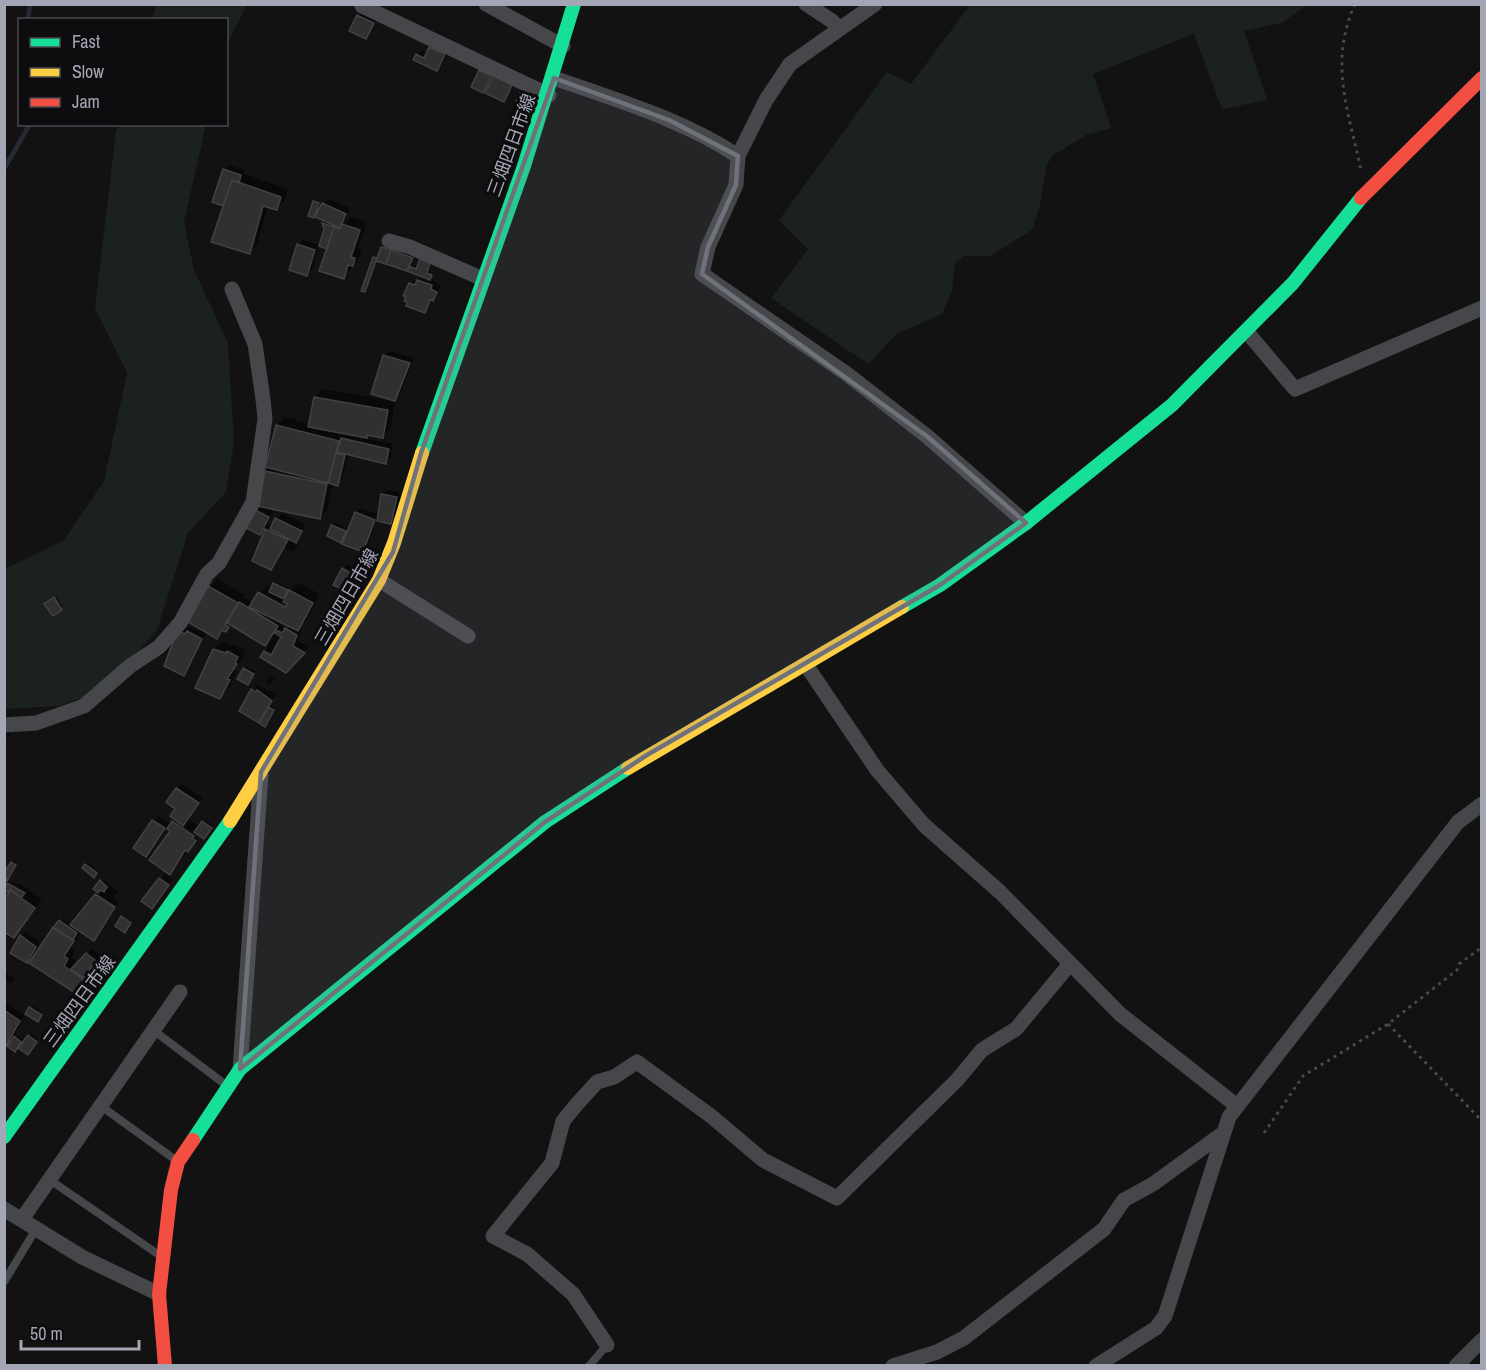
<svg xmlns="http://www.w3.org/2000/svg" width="1486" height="1370" viewBox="0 0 1486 1370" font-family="'Archivo Narrow','Noto Sans JP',sans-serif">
  <rect width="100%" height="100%" fill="#121212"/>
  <!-- green -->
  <path fill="#1b211c" d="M156 5V4L247 5 227 44 226 20 152 19Z
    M970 5H1306L1282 23 1244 31 1267 100 1222 109 1194 34 1093 74 1111 128 1086 135 1052 156 1046 167 1040 205 1032 230 990 256H964L955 264 952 290 942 314 897 334 868 364 771 298 808 249 779 220 887 72 911 84Z
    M120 125H206L184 222 194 270 228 343 234 442 226 492 188 533 157 630 106 690 58 706 5 709V569L64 540 104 481 127 373 95 308 116 131Z"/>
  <!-- shadow -->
  <path fill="#0007" fill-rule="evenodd" d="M363 11 378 18 366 37 358 16Z
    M435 42 449 49 437 70 417 55 422 50 428 53Z
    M523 92 536 99 533 107 521 94Z
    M229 165 245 170 244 174 288 189 284 201 276 209 268 206 257 245 249 253 225 205 214 201 224 170Z
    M328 199 350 208 343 225 351 217 367 222 358 249 362 250 360 256 343 278 324 223 327 221 323 204ZM339 220 341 222 335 229H330Z
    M303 240 319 245 312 269 307 274 298 245Z
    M384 245 417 253 412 265 418 267 431 261 428 271 433 273 430 278 441 286 425 312 409 302 405 296 410 284 423 276 377 259 365 291 374 257 379 256Z
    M389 351 414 358 400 394 395 399 384 356Z
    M323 389 395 402 391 428 383 436 369 434 365 438 393 444 390 458 385 463 349 454 342 479 337 484 333 483 327 510 319 518 264 507 273 511 268 523 273 526 282 513 306 525 294 542 298 544 295 550 293 552 285 548 271 569 263 535 248 528 262 505 266 471 270 467 277 425 285 417 310 424 315 397Z
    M387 490 401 493 396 517 377 519 368 545 362 550 348 534 341 541 328 535 335 523 349 530 356 513 361 508 379 515 382 495Z
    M348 564 367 574 354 594 343 569Z
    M218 579 245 595 243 597 253 603 267 585 272 588 276 582 289 588 287 594 298 583 320 594 306 621 298 628 301 630 298 641 309 647 286 671 262 657 273 638 265 644 231 624 217 637 207 632 183 674 181 633 187 627 200 631 210 587ZM281 621 290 625 287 629 280 624ZM275 631 284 636 275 650 273 648 279 638 273 634Z
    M56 596 63 606 53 614 48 602Z
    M331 611 337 615 332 622 326 619Z
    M222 642 245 649 242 655 244 656 234 670 237 672 228 689 220 697 214 650Z
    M167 649 169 651 162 656 160 654Z
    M246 667 255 671 250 681 239 678Z
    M269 676 275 679 270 685 265 682Z
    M258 685 276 695 270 705 275 708 267 723 253 690Z
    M9 731 11 734 4 740V735Z
    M182 784 203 798 188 819 200 826 205 820 213 825 206 835 199 837 176 821V825L197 840 169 873 172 831 169 829 176 819 177 789Z
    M158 816 169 823 146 855 136 848Z
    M14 861 17 862 6 880 17 885 19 883 42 900 13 936 4 930V875Z
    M88 863 98 871 94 876 84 868Z
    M165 874 173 879 157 902 160 879Z
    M103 879 118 892 113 898 119 902 93 939 82 931 71 948 75 951 71 958 79 963 92 949 113 964 86 998 31 963 62 919 72 926 86 904 99 892 95 889Z
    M26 931 40 942 26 961 21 936Z
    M4 972 15 978 11 983 4 979Z
    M7 1004 24 1015 15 1034 23 1039 21 1047 31 1034 38 1039 28 1053 11 1039 4 1045V1007Z
    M33 1006 43 1013 40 1018 31 1008Z"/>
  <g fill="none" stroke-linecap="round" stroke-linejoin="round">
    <!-- stream -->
    <path stroke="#262b33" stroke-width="4.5" d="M28 20 30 4
      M4 169 30 124"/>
  </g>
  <!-- building -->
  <path fill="#303031" stroke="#424246" stroke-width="1.5" d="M357 15 374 23 366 39 349 31Z
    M429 47 445 54 437 71 413 60 416 54 424 58Z
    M479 70 491 76 483 93 471 87Z
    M494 75 513 83 504 102 485 93Z
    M520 93 535 101 531 111 515 104Z
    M223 169 241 175 239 183 232 180 223 206 212 202Z
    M232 180 281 197 277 210 263 206 250 254 211 242Z
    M313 201 319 203 314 218 308 216Z
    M322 203 346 214 340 228 315 217Z
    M322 223 334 227 327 249 319 246 324 229Z
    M342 224 360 230 351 257 355 258 353 266 348 265 344 279 319 271 334 227 340 229Z
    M297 244 315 250 307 276 289 270Z
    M381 247 391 250 386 264 376 261Z
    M391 250 413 258 407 271 386 264Z
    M373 257 377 258 365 292 361 291Z
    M420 259 430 263 427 273 432 275 430 280 407 271 409 266 416 269Z
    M417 280 432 285 431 289 437 292 433 301 430 300 425 313 406 306 407 302 404 301 406 296H403L409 283 415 285Z
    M383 355 410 363 395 401 371 394Z
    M314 397 388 410 383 438 367 435V438L308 427Z
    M276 425 339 441 328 483 265 467Z
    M341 438 389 449 386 464 337 452Z
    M336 453 345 455 338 486 328 483Z
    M265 471 327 484 320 519 257 506Z
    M381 494 397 497 391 524 377 521Z
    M255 510 269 517 260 535 246 528Z
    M355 512 375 520 363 552 342 544Z
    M275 518 302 531 296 543 270 529Z
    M331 525 346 531 341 543 327 536Z
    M265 529 288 540 271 570 252 561Z
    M342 568 363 580 355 596 333 585Z
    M273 583 288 590 284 599 269 592Z
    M208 586 238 603 225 625 229 627 226 632 222 630 217 639 188 622Z
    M289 590 313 603 298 631 249 607 258 592 285 607 287 604 283 602Z
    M54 597 62 610 53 616 44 604Z
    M239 602 278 626 265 646 227 623Z
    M285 628 297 635 293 646 305 653 286 673 260 657 264 651 271 655 281 637 274 632 276 630 282 633Z
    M187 631 202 639 184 676 164 666 175 637 180 632 185 634Z
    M213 649 226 653 227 651 238 657 235 663 237 664 227 679 230 680 220 699 195 688Z
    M243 668 254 674 248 685 237 679Z
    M251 689 256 692 257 690 272 701 259 723 239 711Z
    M268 707 274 710 265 727 259 723Z
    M176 788 199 803 183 826 170 816 175 809 166 802Z
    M152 820 165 828 146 857 133 848Z
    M172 821 194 836 192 838 196 841 188 852 185 850 170 875 149 860 170 831 167 829Z
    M202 821 212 828 204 839 194 832Z
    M11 862 16 865 7 881 4 872Z
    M85 864 97 873 94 878 82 868Z
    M159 878 169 885 152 909 141 901Z
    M100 880 107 887 104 892 100 890 98 893 93 889Z
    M7 883 25 893 21 898 10 889 8 892 4 890Z
    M10 890 35 908 14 938 4 932V900Z
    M95 894 115 907 94 941 70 925Z
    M121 916 131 923 125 933 115 926Z
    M59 920 77 933 73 940 53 928Z
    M53 927 74 941 64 956 68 959 64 966 95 987 86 1000 29 963Z
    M20 935 36 947 27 963 10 953Z
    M86 953 96 961 84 978 71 969Z
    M97 961 110 970 97 987 84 978Z
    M29 1007 42 1015 38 1022 25 1014Z
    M4 1010 20 1021 5 1047H4Z
    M28 1035 37 1042 28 1055 18 1048Z
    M14 1036 21 1042 15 1052 7 1046Z"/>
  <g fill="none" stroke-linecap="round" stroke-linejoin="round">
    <!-- path -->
    <path stroke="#48484d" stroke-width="3" stroke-dasharray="3 4.5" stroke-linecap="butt" d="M1355 4C1328 65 1349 110 1361 171
      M1388 1024 1482 1121
      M1264 1133 1303 1076 1388 1024 1457 970 1459 964 1482 947"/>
    <!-- lane -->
    <path stroke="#46474b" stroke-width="8" d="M153 1030 226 1085
      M101 1106 177 1161
      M50 1180 162 1257
      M4 1282 36 1229
      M589 1366 607 1345"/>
    <!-- street -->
    <path stroke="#46474b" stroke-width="15" d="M486 4 563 46
      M806 4 832 21 840 29
      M875 4 790 64 766 100 738 156 736 185 708 247 702 274 847 374 928 437 1026 523
      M362 6 549 95
      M554 78C616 100 682 119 738 156
      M389 241 410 247 483 279
      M1247 332 1295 389 1482 308
      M379 580 468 636
      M806 665 877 770 924 825 1000 892 1120 1014 1237 1106
      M4 725 36 723 84 706 130 666 159 647 180 623 207 574 219 563 253 502 265 419 263 399 255 344 232 289
      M240 1069 261 775
      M4 1209 82 1257 159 1294
      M22 1219 180 992
      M607 1345 573 1294 527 1254 493 1236 552 1163 563 1121 577 1104 597 1082 614 1077 637 1062 711 1116 763 1160 837 1198 957 1080 982 1050 1016 1029 1069 965
      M893 1366 937 1352 964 1338 1104 1229 1124 1200 1153 1184 1222 1134
      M1096 1366 1156 1328 1165 1316 1229 1117 1458 822 1482 804
      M1456 1366 1482 1340"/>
    <!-- fast -->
    <path stroke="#16e098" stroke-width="14" d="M422 453 524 166 574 4
      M902 607 940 585 1026 523 1172 405 1293 283 1361 198
      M4 1137 230 821
      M193 1140 240 1069 545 822 628 768"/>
    <!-- slow -->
    <path stroke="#ffcf43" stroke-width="14" d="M628 768 902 607
      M230 821 379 580 394 543 422 453"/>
    <!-- jam -->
    <path stroke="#f24e42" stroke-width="14" d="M1361 198 1482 78
      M165 1366 159 1294 171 1190 178 1162 193 1140"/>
  </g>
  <!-- marked area -->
  <path fill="#70727b" fill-opacity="0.2" stroke="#70727b" stroke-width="4.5" stroke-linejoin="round" d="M554 78 669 120 738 156 736 185 708 247 702 274 928 437 1026 523 940 585 647 755 545 822 240 1069 261 772 393 552 421 453Z"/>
  <g text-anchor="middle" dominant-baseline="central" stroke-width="6" stroke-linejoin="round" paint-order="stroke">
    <!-- street labels -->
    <g font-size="18" fill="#a3a6b4" stroke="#0d0c0e">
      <text transform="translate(511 145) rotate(-70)">三畑四日市線</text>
      <text transform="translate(346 597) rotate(-60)">三畑四日市線</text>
      <text transform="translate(79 1001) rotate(-54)">三畑四日市線</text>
    </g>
  </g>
  <!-- border -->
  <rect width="1486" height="1370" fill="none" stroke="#a3a6b4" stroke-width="12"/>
  <!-- legend -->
  <rect x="18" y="18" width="210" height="108" fill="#0d0c0e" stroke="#494a50" stroke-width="1.5"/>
  <rect x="30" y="38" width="30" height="9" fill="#16e098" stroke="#494a50" stroke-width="1.5"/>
  <text x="72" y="48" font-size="18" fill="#a3a6b4">Fast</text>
  <rect x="30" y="68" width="30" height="9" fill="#ffcf43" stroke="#494a50" stroke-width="1.5"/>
  <text x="72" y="78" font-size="18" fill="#a3a6b4">Slow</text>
  <rect x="30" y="98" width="30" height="9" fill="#f24e42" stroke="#494a50" stroke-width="1.5"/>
  <text x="72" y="108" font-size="18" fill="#a3a6b4">Jam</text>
  <!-- scale -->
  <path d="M21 1340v9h118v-9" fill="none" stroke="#a3a6b4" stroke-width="3"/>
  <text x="30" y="1340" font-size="18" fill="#a3a6b4" stroke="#0d0c0e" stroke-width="4.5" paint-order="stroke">50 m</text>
</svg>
